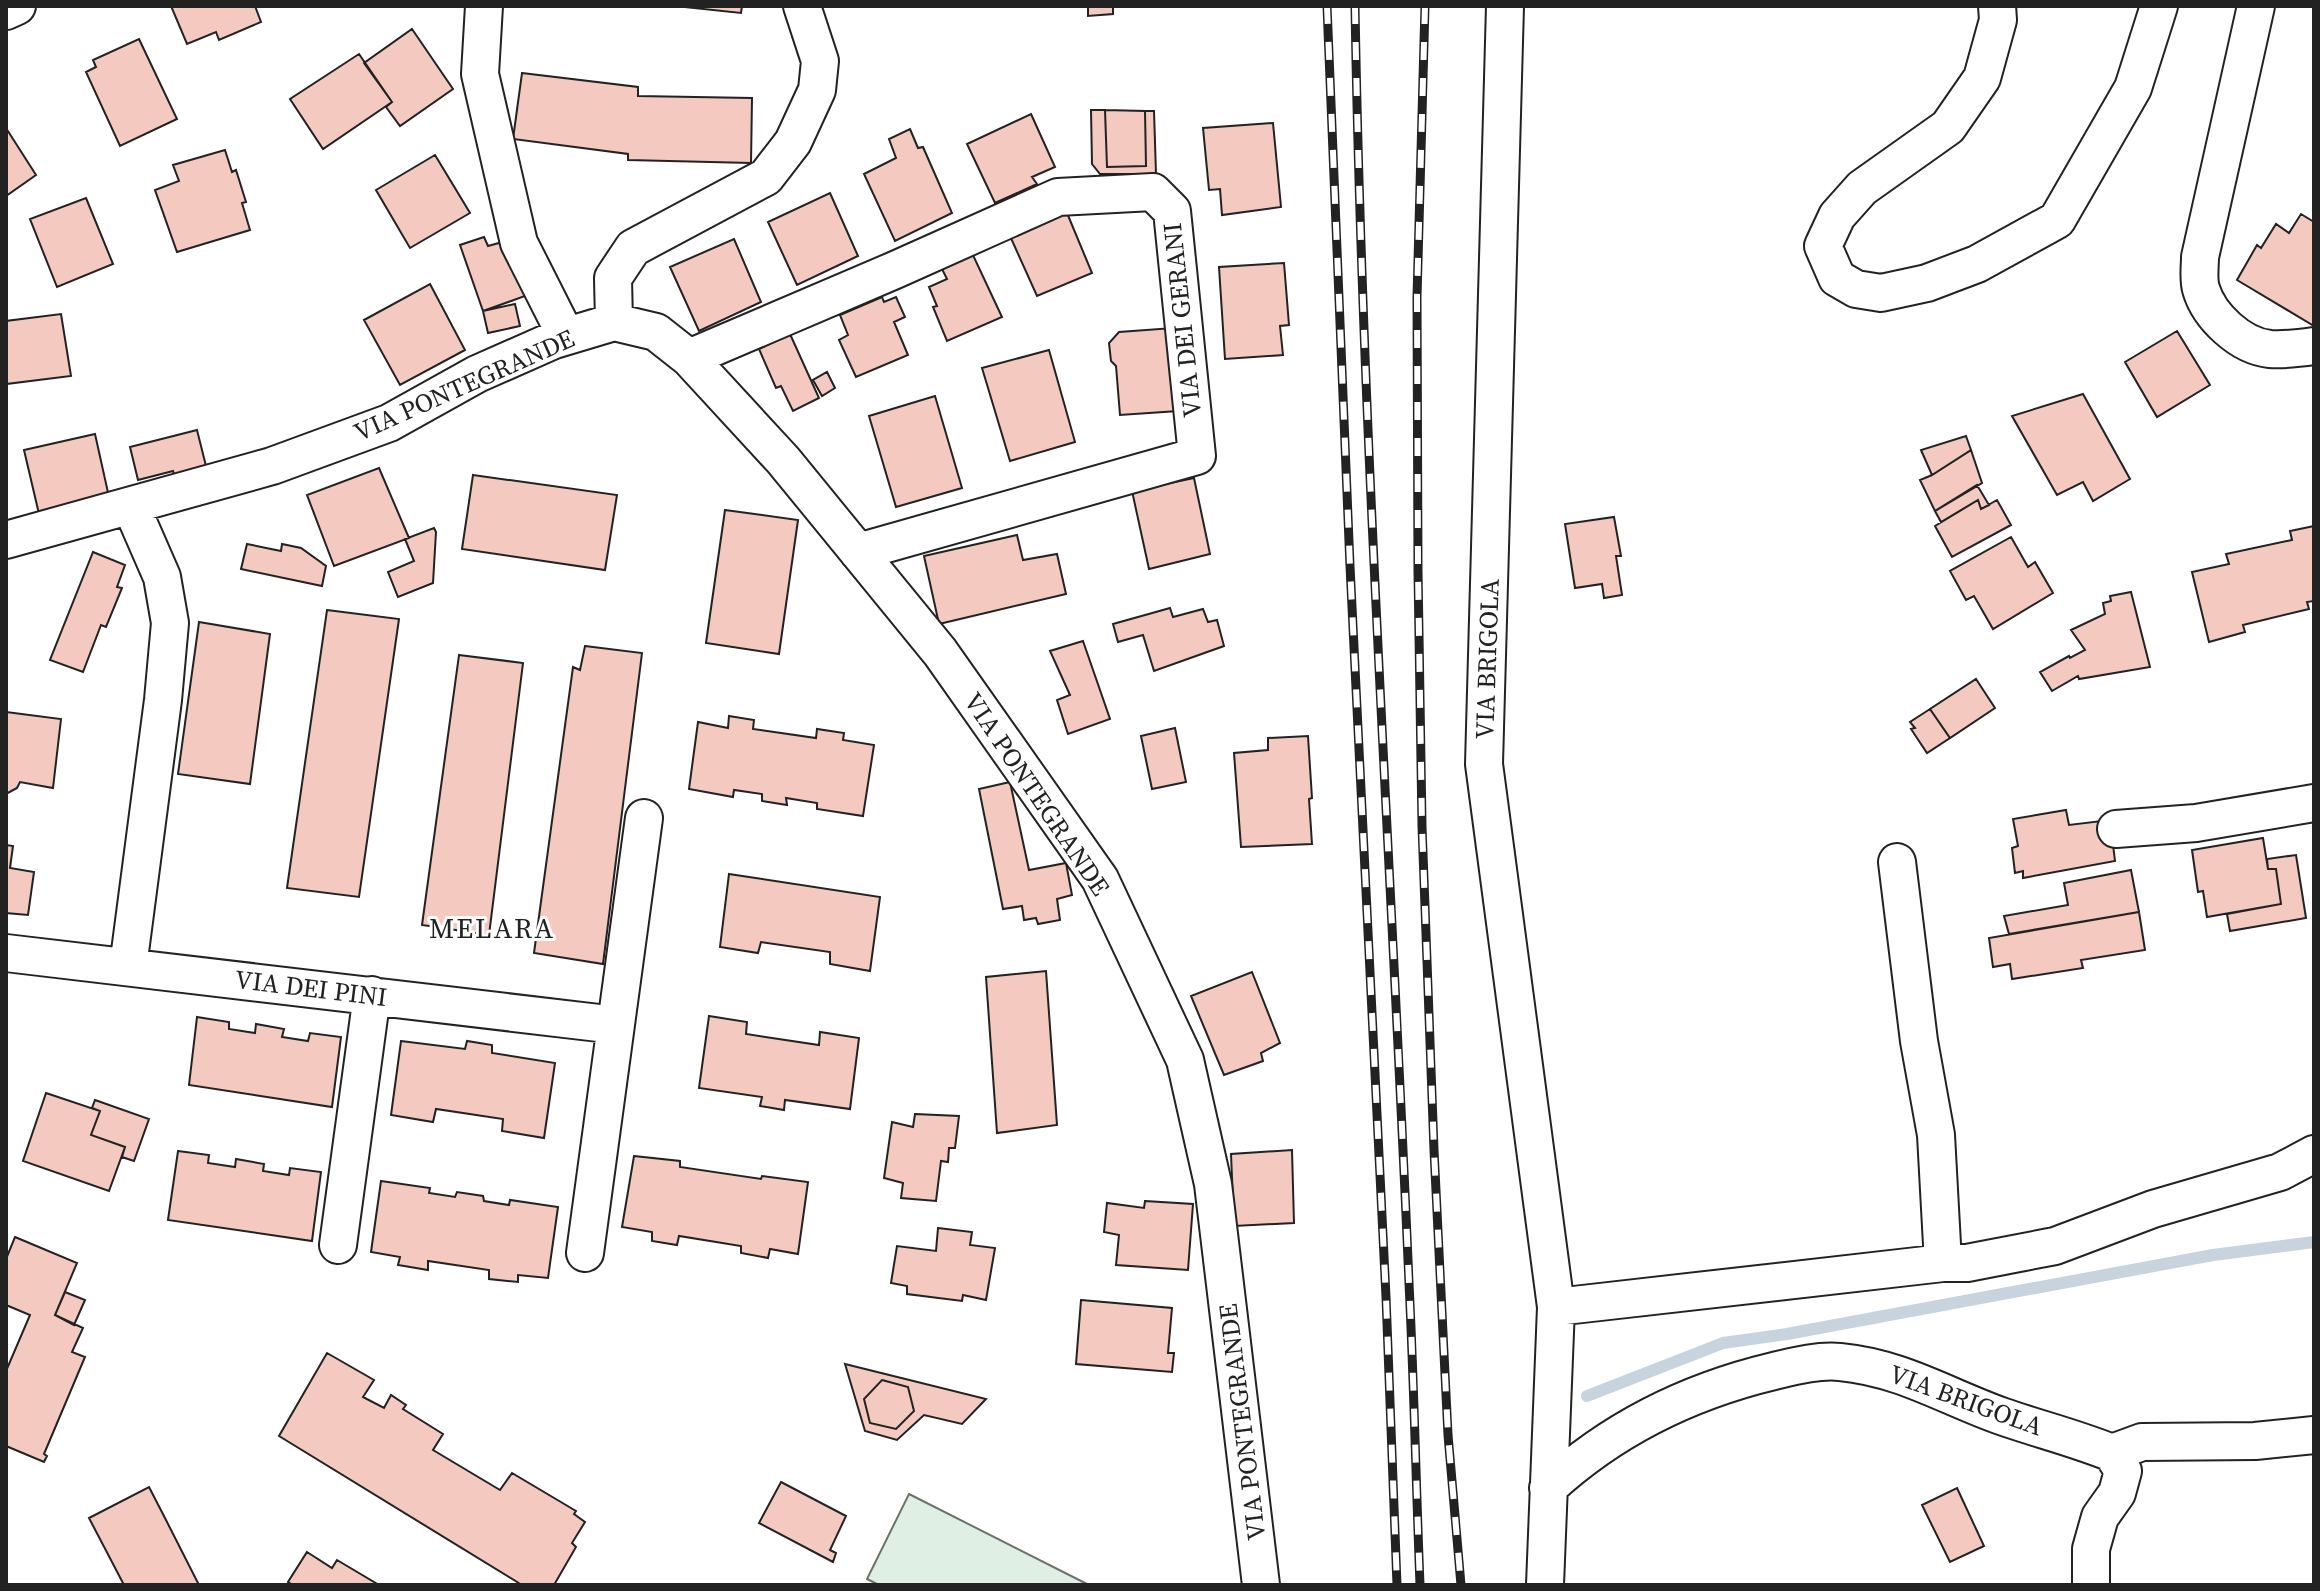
<svg xmlns="http://www.w3.org/2000/svg" width="2320" height="1591" viewBox="0 0 2320 1591" font-family="'Source Serif 4',serif">
  <rect width="100%" height="100%" fill="#fff"/>
  <!-- green -->
  <path fill="#e0efe3" stroke="#6f6f6f" stroke-width="2" d="M909 1494 1089 1585H879L867 1579Z"/>
  <g fill="none" stroke-linecap="round" stroke-linejoin="round">
    <!-- stream -->
    <path stroke="#c7d3dd" stroke-width="12" d="M1587 1396 1723 1343 1787 1334 2213 1255 2314 1242"/>
  </g>
  <!-- building -->
  <path fill="#f3c9c0" stroke="#222" stroke-width="2" d="M171 6H255L261 22 219 40 216 32 187 44Z
    M675 6H742L741 13Z
    M1088 6H1113V14L1088 16Z
    M412 29 453 89 400 126 386 107 392 102 364 63Z
    M139 39 177 119 120 146 86 72 96 67 93 60Z
    M359 54 392 102 323 149 290 99Z
    M522 73 638 87V96L752 98 751 163 628 160V154L513 139Z
    M1091 110H1105L1107 167 1146 166 1145 111H1154L1156 174H1100L1092 164Z
    M1105 110 1145 111 1146 166 1107 167Z
    M1031 114 1055 167 1032 177 1037 184 995 203 967 144Z
    M1273 123 1281 207 1222 215 1220 189 1209 190 1203 128Z
    M6 128 36 175 6 196Z
    M910 129 918 148 923 147 952 213 895 241 864 174 896 158 889 139Z
    M225 150 232 172 236 170 246 202 242 203 250 230 177 252 155 190 179 181 173 165Z
    M435 155 470 213 410 248 376 190Z
    M830 193 858 256 797 285 768 222Z
    M86 198 113 264 57 287 30 219Z
    M1067 213 1092 273 1037 296 1010 236Z
    M2301 214 2314 222V326L2237 280 2257 245 2261 248 2276 224 2289 233Z
    M484 237 488 246 506 241 525 296 483 311 460 245Z
    M734 239 761 302 699 331 670 267Z
    M972 253 1002 317 947 341 933 307 937 306 929 287 947 279 941 267Z
    M1284 263 1289 325 1280 326 1283 355 1225 359 1219 267Z
    M430 284 465 350 400 385 364 320Z
    M882 297 884 302 896 297 905 317 894 322 908 355 856 377 839 340 848 335 840 315Z
    M515 304 520 326 488 333 483 311Z
    M61 314 71 376 6 384V321Z
    M1173 328 1178 411 1120 415 1116 366 1111 361 1109 343 1119 332Z
    M2177 331 2210 385 2157 417 2125 362Z
    M790 334 819 398 793 411 781 386 776 388 759 349Z
    M1049 350 1075 442 1010 461 982 368Z
    M827 372 835 388 822 396 813 380Z
    M2083 394 2130 479 2093 501 2083 482 2057 495 2012 416Z
    M935 396 962 488 896 507 869 416Z
    M197 430 207 470 175 478 173 471 138 480 130 447Z
    M95 434 109 497 39 514 24 450Z
    M1966 436 1971 450 1932 475 1921 450Z
    M1971 450 1982 483 1935 511 1920 480 1932 475Z
    M379 468 409 538 334 566 307 495Z
    M473 475 617 495 605 570 462 549Z
    M1194 478 1210 554 1149 569 1132 491Z
    M1977 485 1989 505 1981 509 1978 500 1941 522 1935 511Z
    M1978 500 1981 509 1997 500 2011 525 1952 557 1935 526Z
    M725 510 798 520 779 654 706 643Z
    M1614 517 1621 556H1616L1622 595 1604 598 1602 584 1575 588 1565 524Z
    M2314 526V601L2307 602 2309 609 2243 625 2245 632 2209 642 2192 572 2229 564 2226 554 2292 540 2290 531Z
    M434 528 436 532 433 583 398 597 388 572 414 561 405 539Z
    M1017 535 1023 560 1057 554 1066 594 939 624 924 556Z
    M2011 537 2028 567 2035 562 2053 593 1993 629 1974 596 1966 600 1950 571Z
    M247 544 281 551 282 544 301 548 326 566 322 586 241 569Z
    M93 552 125 565 117 587 122 588 106 627 101 625 83 672 50 660Z
    M2131 592 2150 667 2079 679 2078 676 2052 691 2040 672 2069 656 2070 658 2085 650 2071 630 2105 614 2103 603 2111 601 2110 596Z
    M1170 608 1173 617 1203 609 1208 622 1217 620 1224 646 1154 671 1143 635 1118 642 1113 624Z
    M327 610 399 619 359 897 287 888Z
    M199 622 270 634 250 784 178 774Z
    M1083 641 1110 719 1068 734 1057 700 1070 695 1050 651Z
    M585 646 642 653 603 964 534 953 573 667 580 670Z
    M459 655 523 663 489 935 422 925Z
    M1976 679 1995 708 1950 738 1930 709Z
    M1930 709 1950 738 1927 753 1911 729 1915 728 1910 722Z
    M6 712 61 719 53 788 20 782 17 788 6 794Z
    M729 716 754 720 753 729 816 738 817 729 844 733 843 740 874 745 863 816 817 809V803L786 798 787 805 762 801V794L734 790 733 797 689 789 698 722 728 728Z
    M1175 728 1186 782 1152 789 1141 736Z
    M1308 736 1312 798 1309 799 1312 844 1241 847 1234 753 1268 750V738Z
    M1010 782 1029 870 1066 863 1072 895 1057 899 1060 920 1038 924 1036 918 1024 920 1022 906 1003 909 979 789Z
    M2066 810 2069 825 2110 820 2115 861 2023 878V871L2015 873 2012 848 2018 846 2013 819Z
    M2263 838 2268 869H2276L2281 904 2207 917 2203 891 2198 892 2192 850Z
    M6 845 13 846 10 868 34 872 28 915 6 913Z
    M2296 855 2306 918 2230 931 2227 914 2281 904 2276 869H2268L2267 859Z
    M2131 870 2139 912 2009 934 2004 916 2068 905 2064 883Z
    M729 874 880 897 870 971 830 964V952L761 942 758 953 720 947Z
    M2139 912 2145 950 2081 960 2083 968 2012 979 2010 964 1993 967 1989 938Z
    M1046 971 1057 1125 997 1133 986 977Z
    M1252 972 1280 1043 1261 1053 1263 1061 1224 1075 1191 996Z
    M709 1016 747 1022 746 1034 819 1045 820 1032 859 1038 850 1109 785 1100 784 1110 760 1106 762 1097 699 1088Z
    M197 1017 229 1022V1029L255 1033 256 1024 284 1029 282 1037 308 1041 310 1033 341 1037 332 1107 189 1085Z
    M401 1041 465 1049 467 1041 492 1045V1053L555 1063 544 1138 502 1131 503 1119 436 1109 433 1122 391 1115Z
    M46 1093 100 1111 91 1135 125 1147 109 1191 23 1161Z
    M95 1100 149 1119 134 1161 122 1157 125 1147 91 1135 100 1111 92 1108Z
    M915 1114 959 1116 955 1148H949L948 1162 941 1161 936 1201 901 1198 903 1183 884 1178 892 1122 913 1127Z
    M1292 1150 1294 1223 1234 1226 1231 1154Z
    M178 1151 209 1155 208 1163 235 1167 236 1159 264 1164 263 1171 289 1175 290 1168 321 1172 312 1241 168 1220Z
    M634 1156 680 1161V1167L761 1179 762 1176 808 1182 798 1254 770 1249 768 1258 741 1253V1246L679 1236 677 1245 652 1241V1232L622 1227Z
    M381 1181 430 1188 429 1193 455 1197 457 1192 483 1196 484 1201 509 1205 510 1200 558 1207 548 1278 518 1275V1282L489 1279V1270L428 1261V1270L398 1265 400 1257 371 1252Z
    M1145 1201 1193 1204 1188 1270 1116 1265 1119 1235 1104 1232 1107 1203 1144 1208Z
    M938 1228 972 1232 970 1245 995 1248 986 1300 963 1295 962 1301 907 1294V1286L891 1283 897 1246 936 1251Z
    M15 1237 77 1263 55 1315 83 1328 72 1352 85 1357 44 1454 47 1456 44 1462 6 1446V1371L30 1315 6 1305V1259Z
    M65 1292 85 1300 74 1325 55 1315Z
    M1081 1300 1172 1308 1168 1353H1174L1172 1372 1076 1364Z
    M327 1353 374 1380 363 1397 384 1408 391 1395 406 1405 403 1409 443 1434 433 1450 500 1490 512 1473 576 1511 574 1514 585 1522 572 1543 576 1547 554 1585H522L279 1436Z
    M845 1364 986 1399 962 1424 924 1415 897 1440 865 1431Z
    M882 1380 908 1387 914 1411 896 1429 870 1423 864 1399Z
    M781 1482 846 1516 830 1550 836 1553 833 1562 759 1523Z
    M149 1487 166 1520 199 1585H124L89 1518Z
    M1957 1488 1984 1546 1950 1562 1922 1505Z
    M307 1552 332 1568 337 1560 379 1585H293L288 1582Z"/>
  <g fill="none" stroke-linecap="round" stroke-linejoin="round">
    <defs>
      <path id="minor" d="M484 6 480 74 519 243 566 336
        M802 6 820 61 817 90 793 142 766 177 633 248 613 278 614 322 656 332 689 358 783 460 940 652 1100 879 1185 1060 1213 1184 1261 1585
        M1505 6 1484 764 1556 1307 1545 1585
        M1997 6 1998 20 1982 78 1948 127 1862 188 1837 216 1823 246 1837 278 1856 289 1881 293 1927 283 1977 264 2057 220 2133 88 2159 6
        M2256 6 2200 257C2200 267 2198 279 2201 289 2209 316 2240 346 2270 349 2283 350 2300 348 2314 346
        M6 11 17 6
        M689 358 895 270 1058 197 1153 192 1172 211 1197 456 858 552
        M6 540 272 466 389 423 477 374 554 340 614 322
        M2116 829 2196 823 2314 803
        M1897 862 1919 1041 1936 1135 1943 1263
        M6 953 616 1025
        M128 967 163 700 170 623 162 577 131 506
        M338 1245 372 995
        M585 1253 644 818
        M1556 1307 1943 1263H1967L2055 1246 2153 1209 2280 1172 2314 1154
        M1548 1488C1612 1429 1690 1391 1774 1371 1795 1366 1818 1360 1840 1362 1902 1368 1945 1396 2001 1416 2038 1429 2075 1438 2112 1453L2142 1442 2255 1441 2314 1435
        M2091 1585V1549L2100 1517 2117 1493 2123 1471 2112 1453"/>
    </defs>
    <!-- minor casing -->
    <use href="#minor" stroke="#222" stroke-width="40"/>
    <!-- minor -->
    <use href="#minor" stroke="#fff" stroke-width="36"/>
    <defs>
      <path id="rail" d="M1327 6 1350 566 1386 1297 1397 1585
        M1355 6C1362 432 1391 858 1409 1283 1414 1384 1416 1484 1420 1585
        M1425 6 1417 297 1418 571 1422 826 1434 1150 1448 1435 1461 1585"/>
    </defs>
    <!-- rail casing -->
    <use href="#rail" stroke="#222" stroke-width="9"/>
    <!-- rail -->
    <use href="#rail" stroke="#fff" stroke-width="6" stroke-dasharray="18" stroke-linecap="butt"/>
  </g>
  <g text-anchor="middle" dominant-baseline="central" stroke-width="6" stroke-linejoin="round" paint-order="stroke">
    <!-- street labels -->
    <g font-size="26" fill="#222" stroke="#fff">
      <text transform="translate(1182 320) rotate(-96)">VIA DEI GERANI</text>
      <text transform="translate(464 385) rotate(-24)">VIA PONTEGRANDE</text>
      <text transform="translate(1487 659) rotate(-88)">VIA BRIGOLA</text>
      <text transform="translate(1037 794) rotate(56)">VIA PONTEGRANDE</text>
      <text transform="translate(311 988) rotate(7)">VIA DEI PINI</text>
      <text transform="translate(1966 1400) rotate(20)">VIA BRIGOLA</text>
      <text transform="translate(1242 1422) rotate(-97)">VIA PONTEGRANDE</text>
    </g>
    <!-- neighbourhood labels -->
    <g font-size="28" letter-spacing="2" fill="#222" stroke="#fff">
      <text x="492" y="928">MELARA</text>
    </g>
  </g>
  <!-- border -->
  <rect width="2320" height="1591" fill="none" stroke="#222222" stroke-width="16"/>
</svg>
